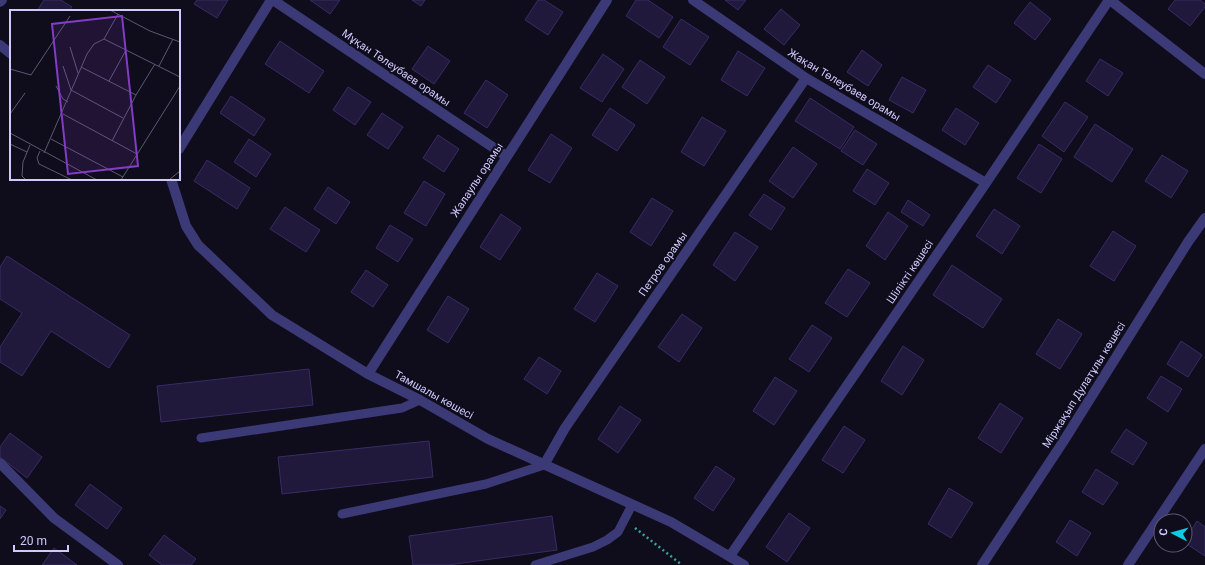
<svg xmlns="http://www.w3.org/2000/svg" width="1205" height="565" viewBox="0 0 1205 565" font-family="Roboto,sans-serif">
  <rect width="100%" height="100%" fill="#0f0c1b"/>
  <!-- building -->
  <path fill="#20193b" stroke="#382c65" d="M44 0H61L72 7 69 11H37Z
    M197 0H228L217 18 194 4Z
    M310 0H340L330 14Z
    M412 0H425L421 6Z
    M538 0H544L563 12 548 35 525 20Z
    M636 0H648L673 17 659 38 626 16Z
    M725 0H746L738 10Z
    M1175 0H1200L1205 4V7L1190 26 1168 9Z
    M1030 2 1051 19 1035 40 1014 23Z
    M781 9 800 25 784 45 764 29Z
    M681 19 709 37 690 65 663 47Z
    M280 41 324 71 309 93 265 64Z
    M428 46 450 61 434 84 412 69Z
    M862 50 882 65 868 86 847 72Z
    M738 51 765 68 747 96 721 80Z
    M603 54 624 69 602 102 580 88Z
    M1100 59 1123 73 1108 96 1086 81Z
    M640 60 665 77 647 104 622 87Z
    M988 65 1011 80 996 103 973 87Z
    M902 77 926 90 913 113 889 100Z
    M486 80 508 95 487 128 464 113Z
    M348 87 371 102 355 125 333 110Z
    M231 96 265 119 254 136 220 113Z
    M810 98 854 127 840 149 795 121Z
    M1065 102 1088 117 1064 152 1042 136Z
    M610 108 635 125 617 151 592 135Z
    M956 108 979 123 965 145 942 130Z
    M382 113 403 127 388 149 367 135Z
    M702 117 726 131 704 166 681 152Z
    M1095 124 1133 149 1112 182 1074 157Z
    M855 130 877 144 863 165 841 151Z
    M551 134 572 148 550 183 528 170Z
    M438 135 459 149 444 172 423 158Z
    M249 139 271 154 256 177 234 162Z
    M1039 144 1062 159 1041 193 1017 178Z
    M793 147 817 164 793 198 769 181Z
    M1162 155 1188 171 1171 198 1145 181Z
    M207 160 250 188 237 209 194 181Z
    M867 169 889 183 875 205 853 191Z
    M424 181 445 194 426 226 404 213Z
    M328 187 350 202 336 224 314 209Z
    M764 194 785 208 771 230 749 215Z
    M652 198 673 211 651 246 630 232Z
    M908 200 930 215 923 226 901 212Z
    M285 207 320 230 306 252 270 229Z
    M994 209 1020 226 1002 254 976 236Z
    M888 212 908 226 885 260 866 246Z
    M501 214 521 228 500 260 480 247Z
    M390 225 413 239 398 262 376 248Z
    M1113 231 1136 246 1114 281 1090 266Z
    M735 232 758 247 735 281 713 265Z
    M7 256 130 335 109 368 51 331 22 376 0 362V347L22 313 0 299V267Z
    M952 265 1002 299 983 328 933 295Z
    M848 269 870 283 847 317 825 303Z
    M366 270 388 285 373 307 351 292Z
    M597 273 618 286 595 322 574 309Z
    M448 296 469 309 448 343 427 330Z
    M682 314 702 328 679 362 658 347Z
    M1058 319 1082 334 1060 369 1036 354Z
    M812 325 832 338 809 372 789 359Z
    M1181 341 1202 355 1188 377 1167 364Z
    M903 346 924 360 902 395 881 381Z
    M539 357 561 371 547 394 524 379Z
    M309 369 313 405 161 422 157 386Z
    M1161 376 1182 389 1168 412 1147 398Z
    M775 377 797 391 774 425 753 411Z
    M1000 403 1023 418 1001 453 978 438Z
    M620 406 641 420 618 453 598 439Z
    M844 426 865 440 843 473 822 460Z
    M1126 429 1147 443 1133 465 1111 452Z
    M10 433 42 457 27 478 0 457V447Z
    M429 441 433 477 282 494 278 457Z
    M716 466 735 479 713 511 694 498Z
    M1096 469 1118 483 1103 505 1082 492Z
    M90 484 122 508 107 529 75 505Z
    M949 488 973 503 951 538 928 524Z
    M0 506 6 510 0 519Z
    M789 513 810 528 787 562 766 547Z
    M552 516 557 550 448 565H413L409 536Z
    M1070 520 1091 533 1077 556 1056 542Z
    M1197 521 1205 527V556L1185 543V540Z
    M164 535 196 559 191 565H162L149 555Z
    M54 548 77 565H42Z"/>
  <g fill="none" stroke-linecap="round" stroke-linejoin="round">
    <!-- path -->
    <path stroke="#33a6a0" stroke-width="2.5" stroke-dasharray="2 3" stroke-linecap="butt" d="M635 528 682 565"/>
    <!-- service -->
    <path stroke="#3c3977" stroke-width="9" d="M201 438 402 408 420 400
      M342 514 486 484 544 465
      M535 565 593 547 607 540 618 532 632 505"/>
    <!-- minor -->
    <path stroke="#3c3977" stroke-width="10" d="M273 0 506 156
      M693 0 806 78 986 183
      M0 2 2 0
      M0 45 11 54
      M179 149 271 0
      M171 179 186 226 198 245 272 315 368 374 420 400 488 439 671 522 744 565
      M368 374 607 0
      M0 463 54 518 118 565
      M544 465 565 428 806 78
      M730 556 986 183 1109 0
      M982 565 1063 442 1188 242 1205 218
      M1128 565 1205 449"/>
    <!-- tertiary -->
    <path stroke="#3c3977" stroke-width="10" d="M1110 0 1205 74"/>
  </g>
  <g text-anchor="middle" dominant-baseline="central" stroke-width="4" stroke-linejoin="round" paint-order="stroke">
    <!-- street labels -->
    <g font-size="11" fill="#cfc9fc" stroke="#0f0c1b">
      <text transform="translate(396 68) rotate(34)">Мұқан Төлеубаев орамы</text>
      <text transform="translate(844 85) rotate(31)">Жақан Төлеубаев орамы</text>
      <text transform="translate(477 180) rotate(-57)">Жалаулы орамы</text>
      <text transform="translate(663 264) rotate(-55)">Петров орамы</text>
      <text transform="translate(910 272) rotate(-56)">Шілікті көшесі</text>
      <text transform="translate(1084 385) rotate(-58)">Міржақып Дулатұлы көшесі</text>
      <text transform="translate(434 395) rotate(29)">Тамшалы көшесі</text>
    </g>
  </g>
  <!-- overview -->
  <g transform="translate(10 10)">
    <rect width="170" height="170" fill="#0f0c1b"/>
    <path fill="none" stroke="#5c5875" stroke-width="1" d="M100 0 140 21 170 32M94 29 170 67M60 37 68 63M53 56 61 80 113 108M149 56 163 29M71 57 126 85M0 59 21 65 60 6M99 71 116 40M46 76 53 89 58 92M0 104 15 83M53 104 127 144M0 123 87 170M41 129 113 167M102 131 126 85 145 54M0 134 17 142M30 141 27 148 29 154 62 170M34 143 77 44 84 34 94 29 108 4M16 170 12 166 13 152 20 135M111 170 170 76M159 170 170 161"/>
    <path fill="#833cc5" fill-opacity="0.15" stroke="#833cc5" stroke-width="2" d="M112 6 128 156 58 164 42 14Z"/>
    <rect width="170" height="170" fill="none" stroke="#cfc9fc" stroke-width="2"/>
  </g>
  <!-- north arrow -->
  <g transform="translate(1173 533) rotate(276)"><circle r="19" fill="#0f0c1b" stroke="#5c5875"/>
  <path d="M0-3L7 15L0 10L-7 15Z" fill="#0dcde4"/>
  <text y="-6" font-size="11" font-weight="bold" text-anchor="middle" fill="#cfc9fc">С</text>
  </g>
  <!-- scale -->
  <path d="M14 545v6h54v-6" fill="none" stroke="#cfc9fc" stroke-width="2"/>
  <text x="20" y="545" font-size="12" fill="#cfc9fc" stroke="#0f0c1b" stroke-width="3" paint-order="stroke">20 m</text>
</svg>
